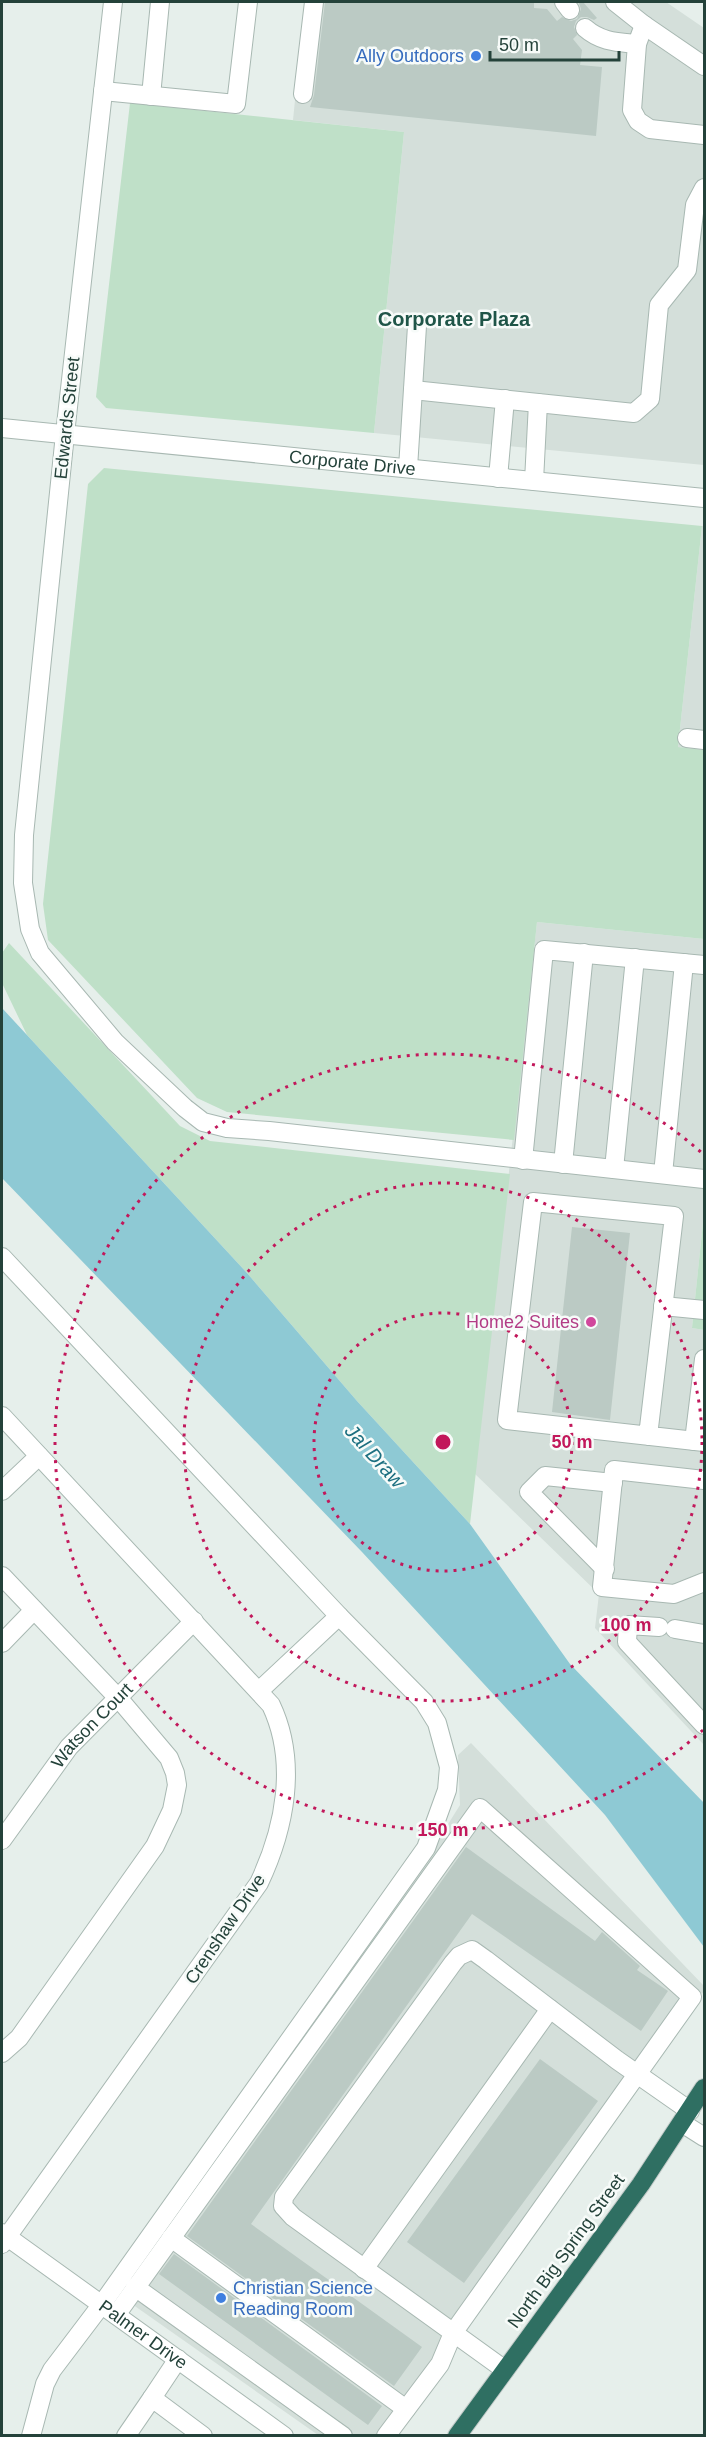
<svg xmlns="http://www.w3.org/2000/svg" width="706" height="2437" viewBox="0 0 706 2437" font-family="Helvetica,sans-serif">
  <rect width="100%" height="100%" fill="#e6efeb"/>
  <!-- built -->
  <path fill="#d4dfda" d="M305 2H666L704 28V465L374 433 404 132 293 120Z
    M702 526H704V750L678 747Z
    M537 922 704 939V1213L692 1328 704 1330V1745L595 1628 599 1594 475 1474Z
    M471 1743 704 1986V1991L394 2435H318L112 2290 445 1829 460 1805 458 1755Z"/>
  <!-- green -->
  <path fill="#bfe0c8" d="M130 103 404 132 374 433 106 408 96 397Z
    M104 468 702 526 678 747 704 750V939L537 922 514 1140 227 1112 197 1098 48 940 43 904 88 484Z
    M9 943 180 1126 210 1141 510 1174 470 1524 357 1401 247 1273 27 1035 2 983V953Z
    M704 1213V1330L692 1328Z"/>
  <!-- water -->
  <path fill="#8ec9d4" d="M2 1008 247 1273 357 1401 470 1524 570 1664 704 1803V1947L605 1815 362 1552 2 1178Z"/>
  <!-- building -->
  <path fill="#bbcac4" d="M325 2H534V8L547 9 557 21 562 17 571 21 577 19 581 9 579 3 583 2 597 18 594 20 587 17H581L576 21 574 27 577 35 573 39 582 50 580 65 602 67 596 136 310 107 314 95Z
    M572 1227 630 1233 610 1420 552 1412Z
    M466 1847 595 1941 602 1932 640 1966 637 1970 668 1991 641 2031 472 1914 251 2224 422 2347 394 2386 187 2236Z
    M540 2059 598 2101 464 2283 407 2242Z
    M174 2254 382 2406 368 2425 159 2274Z"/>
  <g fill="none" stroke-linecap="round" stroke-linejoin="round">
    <defs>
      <g id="minor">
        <path d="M113 2 65 434 24 835 23 883 30 929 40 953 115 1042 185 1108 203 1122 227 1128 269 1131 704 1179"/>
        <path d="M564 2 570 10"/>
        <path d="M615 2 644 25 704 66"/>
        <path d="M644 25 637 44 632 110 638 121 650 129 704 135"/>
        <path d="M585 28C601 42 617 42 637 44"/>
        <path d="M103 91 236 104 248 2"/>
        <path d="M303 94 314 2"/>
        <path d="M151 96 160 2"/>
        <path d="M413 390 634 413 650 399 659 305 687 270 695 205 704 188"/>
        <path id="s1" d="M2 428 704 498"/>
        <path d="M408 468 417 326"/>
        <path d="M498 478 505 399"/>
        <path d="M534 481 538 403"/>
        <path d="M687 738 704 740"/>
        <path d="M523 1160 544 950 704 965"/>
        <path d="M563 1164 584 953"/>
        <path d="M614 1169 635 958"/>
        <path d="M663 1174 684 963"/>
        <path d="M2 1257 339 1616 259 1691"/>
        <path d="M663 1306 704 1310"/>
        <path d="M2 1416 271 1705C298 1762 285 1828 259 1883L2 2244"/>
        <path d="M648 1436 674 1216 533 1202 507 1420 704 1442"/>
        <path d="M694 1441 704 1359"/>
        <path d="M704 1480 614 1470 602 1587 674 1594 704 1582"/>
        <path d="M2 1491 39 1456"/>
        <path d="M605 1569 529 1492 545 1476 613 1483"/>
        <path d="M2 1576 120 1700 169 1758 175 1773 177 1785 172 1810 155 1846 19 2038 2 2053"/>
        <path d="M659 1627 628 1625 627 1642 704 1725"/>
        <path d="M675 1629 704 1634"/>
        <path d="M2 1643 34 1610"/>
        <path id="s2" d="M2 1840 69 1747 194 1621"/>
        <path d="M682 2123 704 2137"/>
        <path id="s3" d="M2 2233 284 2436"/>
        <path d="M171 2238 406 2409"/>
        <path d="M364 2269 550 2009"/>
        <path d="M135 2287 343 2436"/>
        <path d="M116 2315 480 1808 692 1997 453 2333 440 2364 386 2436"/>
        <path d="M505 2370 293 2217 283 2206 284 2197 453 1963 459 1956 472 1950 486 1960 617 2060 690 2111"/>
        <path d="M152 2398 178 2359"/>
        <path d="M31 2436 45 2384 52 2370 102 2304 426 1848 447 1790 449 1767 437 1723 424 1702 339 1616"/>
        <path d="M126 2436 152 2398 203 2436"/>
      </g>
      <path id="highway" d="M457 2436 641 2184 704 2088"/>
    </defs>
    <!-- minor casing -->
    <use href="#minor" stroke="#a8b8b2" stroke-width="20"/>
    <!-- highway casing -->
    <use href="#highway" stroke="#c2cac8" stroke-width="20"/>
    <!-- minor -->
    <use href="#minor" stroke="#fff" stroke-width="18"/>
    <!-- highway -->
    <use href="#highway" stroke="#2f6f62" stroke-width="18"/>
  </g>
  <!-- distance rings -->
  <g fill="none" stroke="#c2185b" stroke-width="3" stroke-dasharray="3 6">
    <circle cx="443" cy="1442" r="129"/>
    <circle cx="443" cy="1442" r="259"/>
    <path d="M703 1730A388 388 0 1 1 703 1154"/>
  </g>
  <!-- markers -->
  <g fill="#3f7fe0" stroke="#f7fbf9" stroke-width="2">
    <circle cx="476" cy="56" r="6"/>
    <circle cx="221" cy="2298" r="6"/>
  </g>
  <circle fill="#d1479c" stroke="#f7fbf9" stroke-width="2" cx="591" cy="1322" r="6"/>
  <g text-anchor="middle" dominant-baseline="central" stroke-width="5" stroke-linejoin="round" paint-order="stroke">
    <!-- shop labels -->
    <g font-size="18" fill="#366cbe" stroke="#f7fbf9" text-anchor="end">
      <text x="464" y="56">Ally Outdoors</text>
      <text x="233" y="2288" text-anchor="start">Christian Science<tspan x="233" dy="21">Reading Room</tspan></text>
    </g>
    <!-- street labels -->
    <g font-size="18" fill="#24423a" stroke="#f7fbf9">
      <text transform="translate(67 418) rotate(-84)">Edwards Street</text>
      <text stroke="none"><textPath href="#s1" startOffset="352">Corporate Drive</textPath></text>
      <text stroke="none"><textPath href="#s2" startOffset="146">Watson Court</textPath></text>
      <text transform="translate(225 1929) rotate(-56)">Crenshaw Drive</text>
      <text transform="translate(566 2251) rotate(-54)">North Big Spring Street</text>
      <text stroke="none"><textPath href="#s3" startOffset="174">Palmer Drive</textPath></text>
    </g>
    <!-- hotel labels -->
    <g font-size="18" fill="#b23c85" stroke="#f7fbf9" text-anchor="end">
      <text x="579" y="1322">Home2 Suites</text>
    </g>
    <!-- neighbourhood labels -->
    <g font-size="20" font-weight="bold" fill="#1f5548" stroke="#f7fbf9">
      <text x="454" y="319">Corporate Plaza</text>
    </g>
    <!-- water labels -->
    <g font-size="20" font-style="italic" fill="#1c6f80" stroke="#f7fbf9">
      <text transform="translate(375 1456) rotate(48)">Jal Draw</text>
    </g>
  </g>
  <circle cx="443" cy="1442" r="9" fill="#c2185b" stroke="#f7fbf9" stroke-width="3"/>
  <g font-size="18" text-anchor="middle" font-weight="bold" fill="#c2185b" stroke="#f7fbf9" stroke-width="5" stroke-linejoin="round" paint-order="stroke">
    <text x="572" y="1448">50 m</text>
    <text x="626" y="1631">100 m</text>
    <text x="443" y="1836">150 m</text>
  </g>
  <!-- border -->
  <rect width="706" height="2437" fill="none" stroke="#24423a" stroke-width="6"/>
  <!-- scale -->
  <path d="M490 51v9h129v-9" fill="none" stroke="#24423a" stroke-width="3"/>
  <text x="499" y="51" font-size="18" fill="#24423a" stroke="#f7fbf9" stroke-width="4.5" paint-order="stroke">50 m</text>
</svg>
